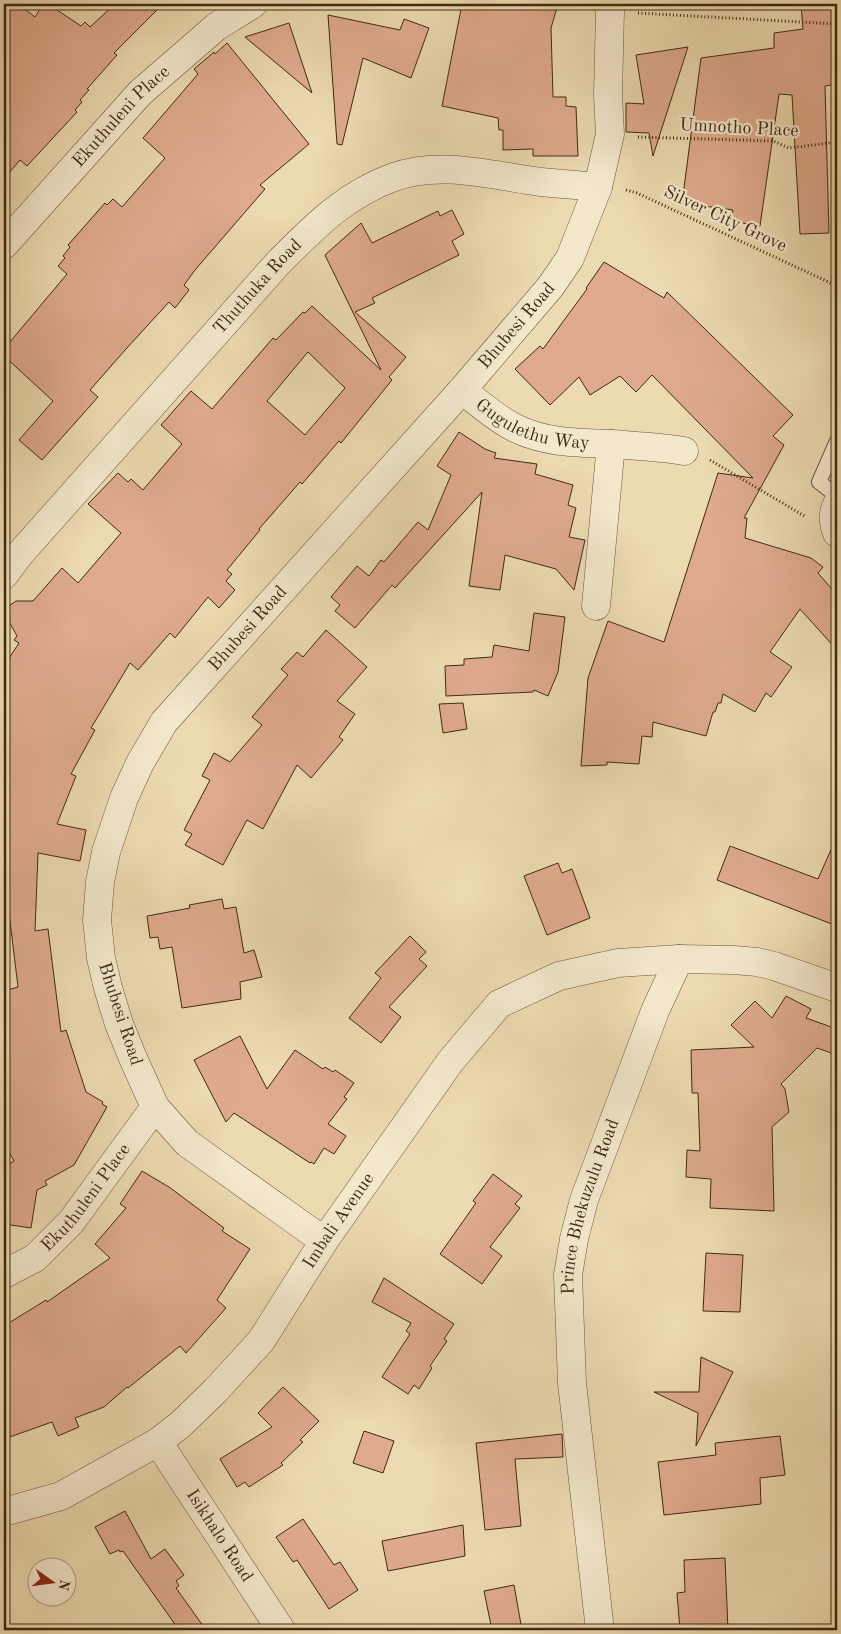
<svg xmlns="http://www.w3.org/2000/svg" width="841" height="1634" viewBox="0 0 841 1634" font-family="'Old Standard TT',serif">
  <rect width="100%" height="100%" fill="#ecdab0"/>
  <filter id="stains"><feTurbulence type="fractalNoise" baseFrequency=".004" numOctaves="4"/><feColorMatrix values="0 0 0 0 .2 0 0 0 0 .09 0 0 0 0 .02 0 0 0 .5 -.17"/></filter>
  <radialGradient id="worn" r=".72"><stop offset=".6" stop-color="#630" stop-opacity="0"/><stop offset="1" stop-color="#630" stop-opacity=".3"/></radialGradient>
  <!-- building -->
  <path fill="#dfaa8e" stroke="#3f2a12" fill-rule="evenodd" d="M4 4H18L35 17 43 4H48L81 26 85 22 90 27 115 4H163L114 53 117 55 87 89 89 90 80 100 82 102 75 110 77 112 27 166 20 160 4 179Z
    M462 4H558L551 28 553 97H566V106L576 107 578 156H533V149L503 150V130H499L498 118 442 106Z
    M801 4H837V84L825 86 829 233 800 234 792 95 779 94 760 226 731 221 733 210 682 203 701 58 774 48V33L803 29Z
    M328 15 400 30 404 19 429 28 411 78 363 58 342 145 337 144Z
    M289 23 312 93 245 37Z
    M227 43 309 144 260 185 265 189 195 270 184 285 189 290 175 308 169 302 126 349 90 390 98 397 42 460 19 440 53 401 4 356V349L67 274 58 266 65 258 63 256 70 247 68 245 105 203 107 205 113 199 122 207 165 158 143 138 198 74 194 69 214 52 215 54Z
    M688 47 660 134 653 156 649 133 626 132V103L644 104 636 55Z
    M452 210 464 234 452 241 459 255 372 298 375 303 355 312 406 357 389 377 392 380 341 443 339 441 302 484 300 482 259 529 260 530 227 570 232 574 226 581 235 590 219 608 208 597 175 638 170 633 138 670 130 663 91 728 95 730 71 774 76 776 57 824 86 830 80 861 38 853 35 931 48 929 61 1032 66 1030 86 1092 103 1102 102 1104 107 1107 74 1165 45 1181 47 1185 37 1190 31 1228 4 1224V1167L14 1161 4 1142V991L18 987 9 913H4V666L19 643 14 640 17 636 7 618V609L9 606 16 601H33L62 568 78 583 121 533 88 504 118 473 128 482 131 479 143 490 182 444 161 425 191 391 212 409 273 338 276 340 303 312 305 313 312 306 381 370 325 255 361 223 372 243 438 211 440 216ZM308 352 345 388 305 435 267 401Z
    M604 262 664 298 667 292 793 415 773 436 784 445 744 518H747L745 538 811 558 823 567 818 573 837 595V650L800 609 770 652 792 667 771 697 766 693 755 712 723 694 721 703H718L715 712H713L706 736 653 722 652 737 642 736 639 764 607 762V765L581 766 588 678 608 621 664 642 718 473 753 478 652 375 636 392 620 376 590 395 579 377 550 405 515 369 540 346 543 349 587 289 586 288Z
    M459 432 485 449 496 453 494 458 537 464 535 474 573 485 568 505 576 508 569 537 585 540 574 590 556 569 505 555 500 590 469 586 482 492 395 588 392 585 355 628 335 611 340 605 331 597 357 566 369 576 381 560 384 562 418 522 428 530 451 475 437 466Z
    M534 613 565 617 558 672 548 696 534 690 533 692 446 696 445 666 464 665V659L492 657 494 645 529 651Z
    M326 630 367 667 337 701 355 714 339 737 343 740 311 778 297 765 263 829 247 820 223 865 185 845 192 834 184 830 210 780 202 776 214 753 230 762 262 725 252 717 288 675 281 669 297 652 303 657Z
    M463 703 467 729 443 733 439 704Z
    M837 836V926L717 880 730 846 818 879Z
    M558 863 562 873 572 869 590 918 547 935 524 876Z
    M222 899 224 909 236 907 244 953 254 950 262 977 240 982 241 999 182 1008 172 947 160 949 158 937 150 938 147 916 190 908 189 905Z
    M410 936 426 952 419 959 427 966 389 1007 401 1017 381 1043 349 1018 381 978 375 973Z
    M786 996 811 1009 806 1018 837 1029V1055L817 1048 781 1084 785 1089 789 1112 772 1127 774 1211 710 1208 711 1179 686 1177 687 1150 700 1151 698 1093H692L691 1050 754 1047 731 1025 755 1001 772 1018Z
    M240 1036 267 1089 295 1050 323 1069 325 1067 333 1072 335 1070 354 1083 344 1097 347 1099 328 1124 346 1136 334 1154 324 1148 314 1164 311 1162 310 1163 234 1113 226 1122 194 1060Z
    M142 1171 169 1187 224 1228 222 1231 250 1249 217 1300 226 1308 186 1353 180 1346 128 1388 127 1387 104 1407 75 1418 79 1427 58 1436 52 1422 4 1439V1326L46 1300 47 1302 110 1258 95 1244 126 1208 120 1204Z
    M493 1174 522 1196 515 1204 520 1208 490 1247 502 1256 482 1284 440 1254 476 1203 473 1201Z
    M706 1253 743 1255 740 1312 703 1311Z
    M384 1278 454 1324 444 1339 447 1341 430 1366 432 1368 419 1389 414 1385 408 1394 382 1377 410 1334 406 1331 411 1323 372 1302Z
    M701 1357 733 1372 696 1446 698 1413 654 1392H699Z
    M283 1387 319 1421 300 1440 303 1442 281 1463 283 1465 249 1487 245 1482 237 1487 220 1459 272 1427 258 1413Z
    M364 1431 394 1441 383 1473 353 1463Z
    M562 1434 563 1457 515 1459 521 1526 485 1530 476 1443Z
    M780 1436 785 1475 760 1478 761 1504 664 1515 658 1462 716 1455 715 1443Z
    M125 1511 151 1559 165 1549 184 1575 176 1581 179 1586 176 1588 206 1630H179L123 1551 120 1552 119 1550 110 1554 95 1527Z
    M303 1519 334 1565 340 1562 358 1590 329 1609 297 1560 293 1562 276 1537Z
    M463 1525 465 1556 388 1571 382 1541Z
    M725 1558 728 1630H680L677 1593 685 1592 684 1560Z
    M514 1585 522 1630H492L484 1591Z"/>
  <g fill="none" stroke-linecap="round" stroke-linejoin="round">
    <defs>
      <path id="lane" d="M837 441 819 482 837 496"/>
      <g id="street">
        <path id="s1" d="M4 245 140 93 216 27 253 4"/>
        <path id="s2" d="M462 390C479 403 495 418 515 428 545 443 579 443 612 444 636 446 660 447 684 451"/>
        <path d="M837 504C832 514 833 523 837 533"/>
        <path id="s3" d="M4 575 19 555 279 262C314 227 346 194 394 177 441 160 494 176 541 182 560 184 579 185 598 187"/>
        <path d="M596 606 611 444"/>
        <path id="s4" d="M324 1241 187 1143 155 1107 133 1058 119 1024 108 988 101 958 97 920 100 882 106 852 124 798 140 763 164 722 462 390 551 286 570 258 598 187 610 134 608 95 610 11 612 4"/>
        <path id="s5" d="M4 1274 35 1258 71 1222 155 1107"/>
        <path id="s6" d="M158 1442 281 1630"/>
        <path id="s7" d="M4 1512 61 1496 158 1442 181 1424 215 1391 261 1341 324 1241 450 1062 499 1004 559 976 618 963 679 959 734 960 757 962 774 966 837 988"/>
        <path id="s8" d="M600 1630 572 1383 568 1275 574 1239 584 1200 655 1011 679 959"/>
      </g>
    </defs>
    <!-- lane casing -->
    <use href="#lane" stroke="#6a563a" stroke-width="16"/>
    <!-- street casing -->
    <use href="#street" stroke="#6a563a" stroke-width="29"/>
    <!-- path -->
    <path stroke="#3f2a12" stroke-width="3" stroke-dasharray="1 2.5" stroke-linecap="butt" d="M638 13 837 24
      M638 137 773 141 789 148 837 142
      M626 190 637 193 837 286
      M710 460 806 517"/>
    <!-- lane -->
    <use href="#lane" stroke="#f3e7cc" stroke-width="14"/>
    <!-- street -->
    <use href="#street" stroke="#f3e7cc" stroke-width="28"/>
  </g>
  <g text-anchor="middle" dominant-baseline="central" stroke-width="4.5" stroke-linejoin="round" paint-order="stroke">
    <!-- street labels -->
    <g font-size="18" fill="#3f2a12" stroke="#f3e7cc">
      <text stroke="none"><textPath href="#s1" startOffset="174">Ekuthuleni Place</textPath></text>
      <text transform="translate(739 128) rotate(3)">Umnotho Place</text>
      <text transform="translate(725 219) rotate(25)">Silver City Grove</text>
      <text stroke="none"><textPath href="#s3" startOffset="384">Thuthuka Road</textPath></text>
      <text stroke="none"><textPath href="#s4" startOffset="1156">Bhubesi Road</textPath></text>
      <text stroke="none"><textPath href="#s2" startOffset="81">Gugulethu Way</textPath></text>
      <text stroke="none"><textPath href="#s4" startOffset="751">Bhubesi Road</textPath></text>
      <text transform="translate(120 1014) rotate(72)">Bhubesi Road</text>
      <text stroke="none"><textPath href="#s5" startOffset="114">Ekuthuleni Place</textPath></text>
      <text stroke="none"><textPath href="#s8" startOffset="428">Prince Bhekuzulu Road</textPath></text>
      <text stroke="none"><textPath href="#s7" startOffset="458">Imbali Avenue</textPath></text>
      <text stroke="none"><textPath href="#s6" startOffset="112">Isikhalo Road</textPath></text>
    </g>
  </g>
  <!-- margin -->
  <rect width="841" height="1634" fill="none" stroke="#ecdab0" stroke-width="20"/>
  <rect x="5" y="5" width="831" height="1624" fill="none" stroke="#3f2a12" stroke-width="2.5"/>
  <rect x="10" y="10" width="821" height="1614" fill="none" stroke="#3f2a12"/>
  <!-- north arrow -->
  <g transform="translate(52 1582) rotate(104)"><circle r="24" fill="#f3e7cc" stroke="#ab9b82"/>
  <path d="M0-4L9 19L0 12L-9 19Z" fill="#8f2418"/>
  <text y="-8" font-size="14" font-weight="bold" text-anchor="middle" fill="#3f2a12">N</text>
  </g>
  <rect width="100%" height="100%" filter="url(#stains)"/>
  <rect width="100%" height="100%" fill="url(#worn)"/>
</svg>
